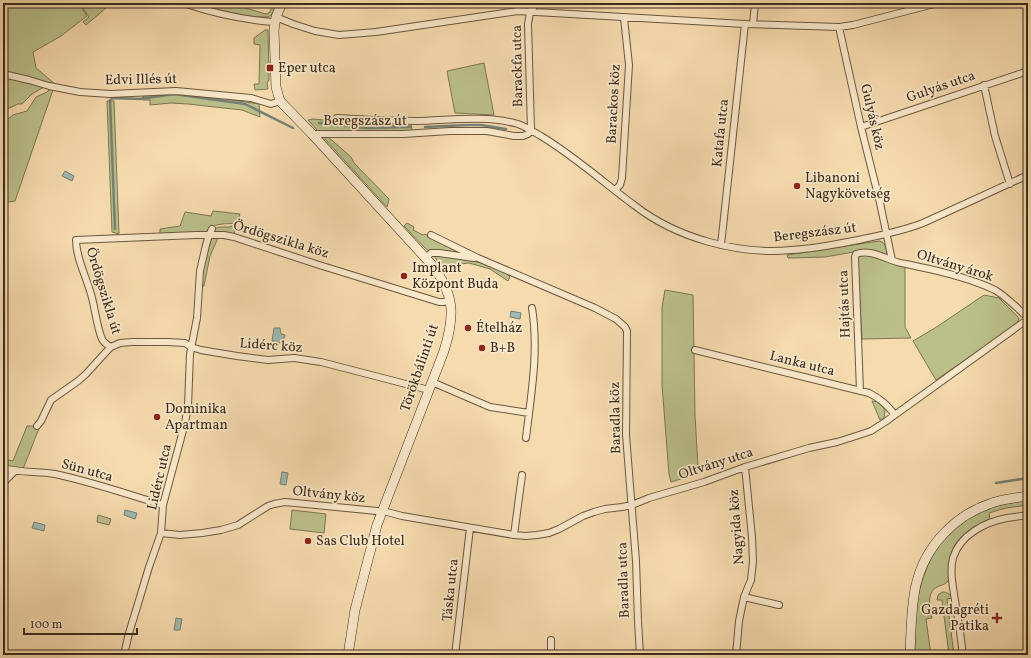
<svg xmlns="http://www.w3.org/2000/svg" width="1031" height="658" viewBox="0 0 1031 658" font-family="Vollkorn,serif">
  <rect width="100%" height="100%" fill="#f6dbae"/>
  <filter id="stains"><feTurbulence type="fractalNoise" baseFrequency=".005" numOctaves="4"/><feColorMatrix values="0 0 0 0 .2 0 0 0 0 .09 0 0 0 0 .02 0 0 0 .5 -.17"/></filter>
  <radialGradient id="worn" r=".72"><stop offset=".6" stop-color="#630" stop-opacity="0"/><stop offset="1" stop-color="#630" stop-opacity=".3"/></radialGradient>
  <!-- green -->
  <path fill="#bbc08b" stroke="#7c7652" d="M3 3H78L87 16 61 36 33 52 36 68 55 84 15 201 3 203V123L13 115 27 111 36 97 47 92 50 89 44 87 32 94 22 104H18L3 111Z
    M79 3H112L86 25 83 22 89 17Z
    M190 3H228L266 14 269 13 274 3 277 4C274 8 273 16 268 17H246Z
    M265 30H268L269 80 267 83 268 89 255 90 254 84H259L260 45 254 44V38Z
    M484 63 494 115 455 113 447 71Z
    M176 93 206 96 259 104 260 117 242 110 188 104 171 103 150 105V100H143V96Z
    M107 101H114L119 234 112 232Z
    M313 119C331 120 349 124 368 125 382 126 397 125 411 125L412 130 411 132 318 131 308 120Z
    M324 135H326L351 157 354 163 389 199 387 207 325 139Z
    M213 211 240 214 237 223C230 224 215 223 211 228 210 230 209 232 208 234H160V229L180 226 185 212 211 216Z
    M407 223 414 227 413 230 423 235 425 234 437 241 465 255 442 251H429L424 247 404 226Z
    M237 224 234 234H211L212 230 219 227H229Z
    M211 237 218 238 210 256 204 286H202V272Z
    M879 241C886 242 886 248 887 254L886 256 854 252 825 257 788 258 787 255Z
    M439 255 487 264 506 273 510 277 508 281 490 269 469 263 452 265 444 270 434 256Z
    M872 255 905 266V327L911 338 862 339 857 256Z
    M665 290 693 295 695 415 698 467 700 473 671 482 669 474 662 385V307Z
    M984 295 999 298 1019 318 1017 324 936 380 913 341 935 328Z
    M872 401 879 402 885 410 884 418 880 420Z
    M27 426H40L23 469 3 467V459L13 461Z
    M1028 500V505L1006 508 989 513 990 519C971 527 951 540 949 563 948 568 951 577 948 581 945 585 941 585 937 587 926 593 930 608 932 618L926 619 931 655H914C916 638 914 620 917 603 923 567 939 534 972 516 989 506 1009 503 1028 500Z
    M292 510 326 514 324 533 290 529Z
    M98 515 111 519 109 525 97 522Z
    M942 592C947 592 950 594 952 598L947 599 954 655H949L942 600H937L938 595Z"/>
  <!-- water -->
  <path fill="#9ebab1" stroke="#778175" d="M65 171 74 176 72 181 62 176Z
    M511 311 521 313 520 319 510 317Z
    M274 328H280L281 334 285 335 283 342 279 343 276 341H272Z
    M282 472 288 473 286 485 280 484Z
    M125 510 137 513 135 519 124 515Z
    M34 522 45 525 44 531 32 528Z
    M176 618 182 619 180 630H174Z"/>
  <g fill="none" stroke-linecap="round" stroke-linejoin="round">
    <!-- stream -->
    <path stroke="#778175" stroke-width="2.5" d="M319 123 366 128 411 127
      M425 127 467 125H481L506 129
      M115 229 110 100 114 98 140 99 174 94 245 104 293 128
      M996 483 1028 478"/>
    <defs>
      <path id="street" d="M183 3C213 13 243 20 274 22
        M276 17 293 24 315 31 339 35 376 32 504 13 518 11 745 24 839 27 853 25 938 3
        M753 24 755 3
        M839 27 861 127 880 203 892 260
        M3 74 29 80 49 86 80 92 110 94 176 91 251 98 271 104 280 101
        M984 85 995 136 1010 184
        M337 118C364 120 391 121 418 121 450 120 488 115 518 124 526 127 534 132 541 136 574 156 603 182 634 205 676 238 738 255 791 250 812 249 833 245 853 241 877 236 900 232 923 223L1028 175
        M861 127 1028 71
        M531 130 528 24 530 12 536 3
        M312 134H403L450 131H487L514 136H523L528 134 531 130
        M615 190 620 185 622 178 629 65 624 18
        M431 235 478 258 595 308 616 319 625 327 627 331 626 435 636 561 638 621 640 655
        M721 245 745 24
        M426 258 431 253H439L474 258
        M111 347C107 345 104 343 102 339 96 325 95 305 90 291 85 274 76 257 76 240L196 235H224L234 237 316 264 439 302H444L450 300
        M695 350 869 393C881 399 887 405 895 415
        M432 382 490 407 529 413
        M860 391 855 257 856 254C870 249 884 258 897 262 903 264 909 264 915 266 940 271 972 279 995 290 1007 297 1018 309 1028 318
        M37 426 41 421 51 400 78 381 86 374 106 352 111 347 120 343 132 342H167L185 343 191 347 201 350 237 356 268 360 294 358 321 362 429 390
        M526 438C531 395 539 351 532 308
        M3 468C20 473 38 471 55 474 92 482 127 494 163 505
        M3 485 6 480 15 471
        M161 533 180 535 202 533 221 530 238 525 268 506 274 504 285 502 387 512 402 516 514 535 526 536 537 535 549 533 559 529 583 516 594 512 605 509 622 507 632 505 649 498 704 482 745 467 809 448 837 442 856 436 871 431 885 422 1028 319
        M514 535 522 475
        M744 597 779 605
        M551 640V655
        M124 655 129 633 137 607 149 567 161 533 163 505 185 423 188 406 190 354 197 318 200 271 206 245 209 235 212 229
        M455 655 470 528
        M736 655 739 621 744 597 751 580 753 561 752 537 745 467
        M963 655C961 639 959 623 956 607 954 592 949 572 953 558 960 535 985 522 1007 518 1014 517 1021 516 1028 515"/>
      <path id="secondary" d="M282 3 276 17 274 30 276 87 280 101 312 134 432 265C455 295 455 316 444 351L377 525 355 610 348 655
        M910 655C911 633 911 605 916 585 925 546 955 515 992 503 1003 499 1016 498 1028 496"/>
    </defs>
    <!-- street casing -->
    <use href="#street" stroke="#6b573f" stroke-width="8"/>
    <!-- secondary casing -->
    <use href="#secondary" stroke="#3d2b1a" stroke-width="10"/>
    <!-- street -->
    <use href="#street" stroke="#f9e8ca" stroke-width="6"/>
    <!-- secondary -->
    <use href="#secondary" stroke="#f9e8ca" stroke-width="9"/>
  </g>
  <!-- markers -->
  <g fill="#8f2418" stroke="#f9e8ca" stroke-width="1.5">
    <rect x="266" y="64" width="8" height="8" rx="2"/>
    <circle cx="797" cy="186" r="4"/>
    <circle cx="404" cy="276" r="4"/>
    <circle cx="468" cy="328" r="4"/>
    <circle cx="482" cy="348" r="4"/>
    <circle cx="157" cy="417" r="4"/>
    <circle cx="308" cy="541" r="4"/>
    <path d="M995 612h4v4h4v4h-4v4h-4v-4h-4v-4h4z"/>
  </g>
  <g text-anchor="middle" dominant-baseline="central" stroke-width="3.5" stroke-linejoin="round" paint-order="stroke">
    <!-- street labels -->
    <g font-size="14" fill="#3d2b1a" stroke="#f9e8ca">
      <text transform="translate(518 66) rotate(-91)">Barackfa utca</text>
      <text transform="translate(141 80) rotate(-1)">Edvi Illés út</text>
      <text transform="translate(941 87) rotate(-19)">Gulyás utca</text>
      <text transform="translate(614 104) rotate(-87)">Barackos köz</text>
      <text transform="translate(872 117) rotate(77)">Gulyás köz</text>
      <text x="365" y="121">Beregszász út</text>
      <text transform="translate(721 133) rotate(-84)">Katafa utca</text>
      <text transform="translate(815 233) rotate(-7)">Beregszász út</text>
      <text transform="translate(281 240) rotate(17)">Ördögszikla köz</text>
      <text transform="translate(955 266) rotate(17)">Oltvány árok</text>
      <text transform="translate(103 291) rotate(73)">Ördögszikla út</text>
      <text transform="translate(845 304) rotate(-92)">Hajtás utca</text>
      <text transform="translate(271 346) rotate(4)">Lidérc köz</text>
      <text transform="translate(802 364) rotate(14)">Lanka utca</text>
      <text transform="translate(420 368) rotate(-71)">Törökbálinti út</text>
      <text transform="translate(616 418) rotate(-91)">Baradla köz</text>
      <text transform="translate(716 464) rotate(-18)">Oltvány utca</text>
      <text transform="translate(87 471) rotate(15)">Sün utca</text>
      <text transform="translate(160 477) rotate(-77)">Lidérc utca</text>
      <text transform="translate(329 495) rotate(6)">Oltvány köz</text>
      <text transform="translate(737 527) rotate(-94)">Nagyida köz</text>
      <text transform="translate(624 580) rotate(-92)">Baradla utca</text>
      <text transform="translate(451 590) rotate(-84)">Táska utca</text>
    </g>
    <!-- poi labels -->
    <g font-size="14" fill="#3d2b1a" stroke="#f9e8ca" text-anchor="start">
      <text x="278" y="68">Eper utca</text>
      <text x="805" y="178">Libanoni<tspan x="805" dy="16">Nagykövetség</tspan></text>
      <text x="412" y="268">Implant<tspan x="412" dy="16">Központ Buda</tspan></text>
      <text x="476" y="328">Ételház</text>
      <text x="490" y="348">B+B</text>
      <text x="165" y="409">Dominika<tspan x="165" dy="16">Apartman</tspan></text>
      <text x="316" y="541">Sas Club Hotel</text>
      <text x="989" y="610" text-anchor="end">Gazdagréti<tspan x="989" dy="16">Patika</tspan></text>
    </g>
  </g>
  <!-- margin -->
  <rect width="1031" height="658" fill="none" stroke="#f6dbae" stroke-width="16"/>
  <rect x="4" y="4" width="1023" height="650" fill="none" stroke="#3d2b1a" stroke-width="2"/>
  <rect x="8" y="8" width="1015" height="642" fill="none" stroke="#3d2b1a"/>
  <!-- scale -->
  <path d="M24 628v6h113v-6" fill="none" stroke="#3d2b1a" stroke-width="2"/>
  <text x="30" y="628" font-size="12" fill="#3d2b1a" stroke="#f9e8ca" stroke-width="3" paint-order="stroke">100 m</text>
  <rect width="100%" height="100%" filter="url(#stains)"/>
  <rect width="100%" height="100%" fill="url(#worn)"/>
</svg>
